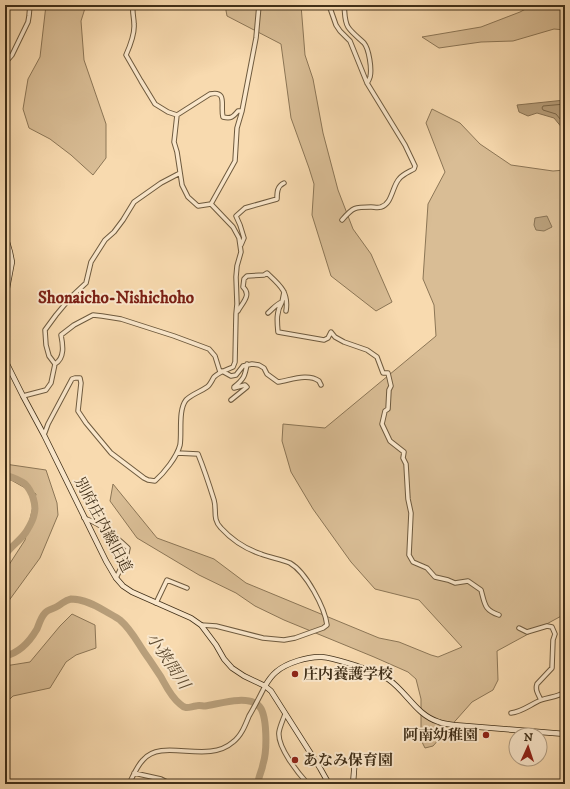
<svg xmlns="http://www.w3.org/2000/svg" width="570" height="789" viewBox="0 0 570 789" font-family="'IM FELL DW Pica','Noto Serif JP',serif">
  <rect width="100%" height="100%" fill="#f8daaf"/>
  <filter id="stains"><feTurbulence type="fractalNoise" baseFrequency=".005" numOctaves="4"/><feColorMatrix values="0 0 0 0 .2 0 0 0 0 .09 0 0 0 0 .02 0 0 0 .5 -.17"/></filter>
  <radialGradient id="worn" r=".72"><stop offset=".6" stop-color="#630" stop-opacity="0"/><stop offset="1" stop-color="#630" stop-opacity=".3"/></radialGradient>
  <!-- green -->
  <path fill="#d9bd95" stroke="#8c7656" d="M46 5H86L81 21 84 60 106 124V158L93 175 71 155 50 139 29 128 23 109 28 79 40 57Z
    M225 5H301L305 55 313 79 323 133 338 190 353 229 371 254 392 302 376 311 331 276 312 215 314 184 309 168 291 118 281 44 227 16Z
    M533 5H565V30L554 29 513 41 481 42 439 48 422 37 481 27 520 12Z
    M432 109 460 123 480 144 511 165 553 171 565 170V614L497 651 498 680 493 690 472 702 433 746 425 748 421 740V699L416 679 408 672 374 657 284 620 255 606 236 593 199 575 137 538 110 501 113 484 157 538 214 559 246 583 379 638 399 642 431 655 438 657 462 647 419 600 375 589 351 562 313 509 291 472 282 441 283 424 325 428 436 336 434 305 423 279 428 204 445 172 426 123Z
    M5 464 46 470 57 503 58 515 40 558 5 606V571L25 540 36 494 11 480H5Z
    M72 614 95 625 96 648 76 655 66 662 50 688 13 696 5 704V666L30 662 60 626Z"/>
  <!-- water -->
  <path fill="#b9a07c" stroke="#897354" d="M565 100V130L563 129 554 118 537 113 528 116 519 112 517 105Z
    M547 216 552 227 544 231 536 230 534 225 535 218Z"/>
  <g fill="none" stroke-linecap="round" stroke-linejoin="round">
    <!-- shore -->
    <path stroke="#7c684a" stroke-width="1" d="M565 104 543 106 542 108 543 110 556 114 565 125"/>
    <!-- river -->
    <path stroke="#b9a07c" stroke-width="7" d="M5 475C12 477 19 479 25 484 32 491 37 505 34 515 33 521 29 527 26 532 20 541 11 546 5 555
      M5 656C19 653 30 641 37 629 39 624 41 617 45 613 48 609 54 609 58 606 63 603 65 600 71 599 84 599 95 605 105 611 110 614 116 617 120 620 133 631 139 646 149 659 153 665 157 671 161 677 166 686 171 697 180 704 186 710 189 707 196 706 199 705 202 706 205 706 219 704 246 695 258 705 268 713 267 752 263 764 262 771 258 777 258 784"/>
    <defs>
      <path id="street" d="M133 5C132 13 134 17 134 24 135 34 130 46 126 55L141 81 155 104 168 112 177 115 210 94C228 90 220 106 223 117 231 119 233 117 238 111H242
        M329 5 336 25 340 31 350 41 367 83 405 145 415 166 414 169C409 172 403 174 399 179 392 187 392 204 381 207 378 208 374 207 371 207 355 207 353 207 342 220
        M344 5C345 12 344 20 348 27 352 33 359 38 364 43 369 49 372 69 370 77 370 77 368 83 367 83
        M5 63 12 55 28 22 29 16 30 5
        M177 115 174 142 177 152 182 185 188 197 198 206 211 204
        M211 204 235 161 237 128 242 111 256 38 259 5
        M241 245 244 238 240 225 236 216 245 208 277 199C277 193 277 186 284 183
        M282 302C276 312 277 321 278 332L324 340 328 338 331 332 335 337 344 342 367 350 377 357 383 373H388L391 386 389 390 388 409 385 411 382 424 390 441 404 452 403 458 406 464 408 499 411 513 409 555 413 562 427 568 435 577 448 580 455 583 468 581 481 590C485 604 484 610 499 615
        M238 311C242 303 252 295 243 287L244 279 247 276 264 275 267 273C280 285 289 292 286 311
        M268 313C273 309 276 304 282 302L284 292
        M55 364 49 356 46 345 45 330 56 315 71 297 86 283 91 262 105 240 114 232 123 220 134 202 161 183 180 173
        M222 371 231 376 236 375 243 366 252 364 259 365 264 368 267 374 278 382C291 380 308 373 319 381L321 385
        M23 396 46 390 51 383 55 364C65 358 63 345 61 335L74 325 93 315 102 316 121 319 174 336 209 349 215 356 220 372
        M231 400 247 387 245 385 234 388V387C244 379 245 376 247 364
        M44 435 48 424 72 379 75 378H80L81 383 78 411 86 423 111 453 144 478 148 480 155 481C164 473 177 457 180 445 182 433 178 410 186 400 192 394 200 392 207 387 210 385 212 380 214 377 219 372 226 370 233 367L235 362 236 314 237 304 236 277 237 266 241 252 239 238 233 227 211 204
        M177 453 198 454C204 469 209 484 214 500 217 510 212 519 221 528 232 540 246 549 261 554 271 558 281 559 290 563 306 572 325 608 327 625L323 628 295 638 284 640 263 638 216 626 201 625
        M84 518C101 524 115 536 128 548L126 558 116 578
        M156 603 167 580 187 588
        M519 628 527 632 547 626 552 627 555 634 553 640 552 668 537 684C535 690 538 694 541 700
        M511 713C522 712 531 704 541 700 549 697 558 697 565 692
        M285 714C283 720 280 726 279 732 277 747 298 773 308 784
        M134 773 161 779 171 784
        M129 784C133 776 137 766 143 760 162 737 207 765 233 742 241 736 245 726 249 716 255 706 260 696 265 686"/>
      <path id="secondary" d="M5 235 10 252 12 262 5 299
        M5 360 23 396 44 435 106 561 116 578 123 586 132 592 191 618 201 625 216 645 224 659 232 668 244 676 265 686 271 691 320 768 329 784
        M265 686C268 681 271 676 276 672 286 663 309 656 322 657 334 658 346 663 357 666 368 670 379 673 388 679 407 692 416 715 439 722 443 724 449 724 454 725L565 734
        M353 784 355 758"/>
    </defs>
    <!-- street casing -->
    <use href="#street" stroke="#6e5a3e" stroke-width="5.5"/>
    <!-- secondary casing -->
    <use href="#secondary" stroke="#402f18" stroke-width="6"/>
    <!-- street -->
    <use href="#street" stroke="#fae7cb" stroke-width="3.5"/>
    <!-- secondary -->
    <use href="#secondary" stroke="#fae7cb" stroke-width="4.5"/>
  </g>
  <!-- markers -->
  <g fill="#8f2418" stroke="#fae7cb" stroke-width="1.5">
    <circle cx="295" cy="674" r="4"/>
    <circle cx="486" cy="735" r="4"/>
    <circle cx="295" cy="760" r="4"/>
  </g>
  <g text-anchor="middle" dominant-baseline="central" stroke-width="4" stroke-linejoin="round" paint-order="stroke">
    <!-- street labels -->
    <g font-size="15" fill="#402f18" stroke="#fae7cb">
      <text transform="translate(103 525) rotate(62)">別府庄内線旧道</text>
    </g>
    <!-- poi labels -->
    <g font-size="15" font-weight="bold" fill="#402f18" stroke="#fae7cb" text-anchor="start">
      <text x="303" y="674">庄内養護学校</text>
      <text x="478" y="735" text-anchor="end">阿南幼稚園</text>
      <text x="303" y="760">あなみ保育園</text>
    </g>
    <!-- water labels -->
    <g font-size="16" font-style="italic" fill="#5e4b31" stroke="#fae7cb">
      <text transform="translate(168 661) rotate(56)">小狭間川</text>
    </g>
    <!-- quarter labels -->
    <g font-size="17" font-weight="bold" fill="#7a1f14" stroke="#fae7cb">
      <text x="116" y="298">Shonaicho-Nishichoho</text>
    </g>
  </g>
  <!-- margin -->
  <rect width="570" height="789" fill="none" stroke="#f8daaf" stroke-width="20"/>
  <rect x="6" y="6" width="558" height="777" fill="none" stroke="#402f18" stroke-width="2"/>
  <rect x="10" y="10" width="550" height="769" fill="none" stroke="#402f18"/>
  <!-- north arrow -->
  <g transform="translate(528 747) rotate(3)"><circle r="19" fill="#fae7cb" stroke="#b09d83"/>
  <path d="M0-3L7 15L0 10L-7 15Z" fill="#8f2418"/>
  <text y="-6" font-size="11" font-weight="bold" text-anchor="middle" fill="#402f18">N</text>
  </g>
  <rect width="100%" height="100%" filter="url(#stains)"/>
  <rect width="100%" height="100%" fill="url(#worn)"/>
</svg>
